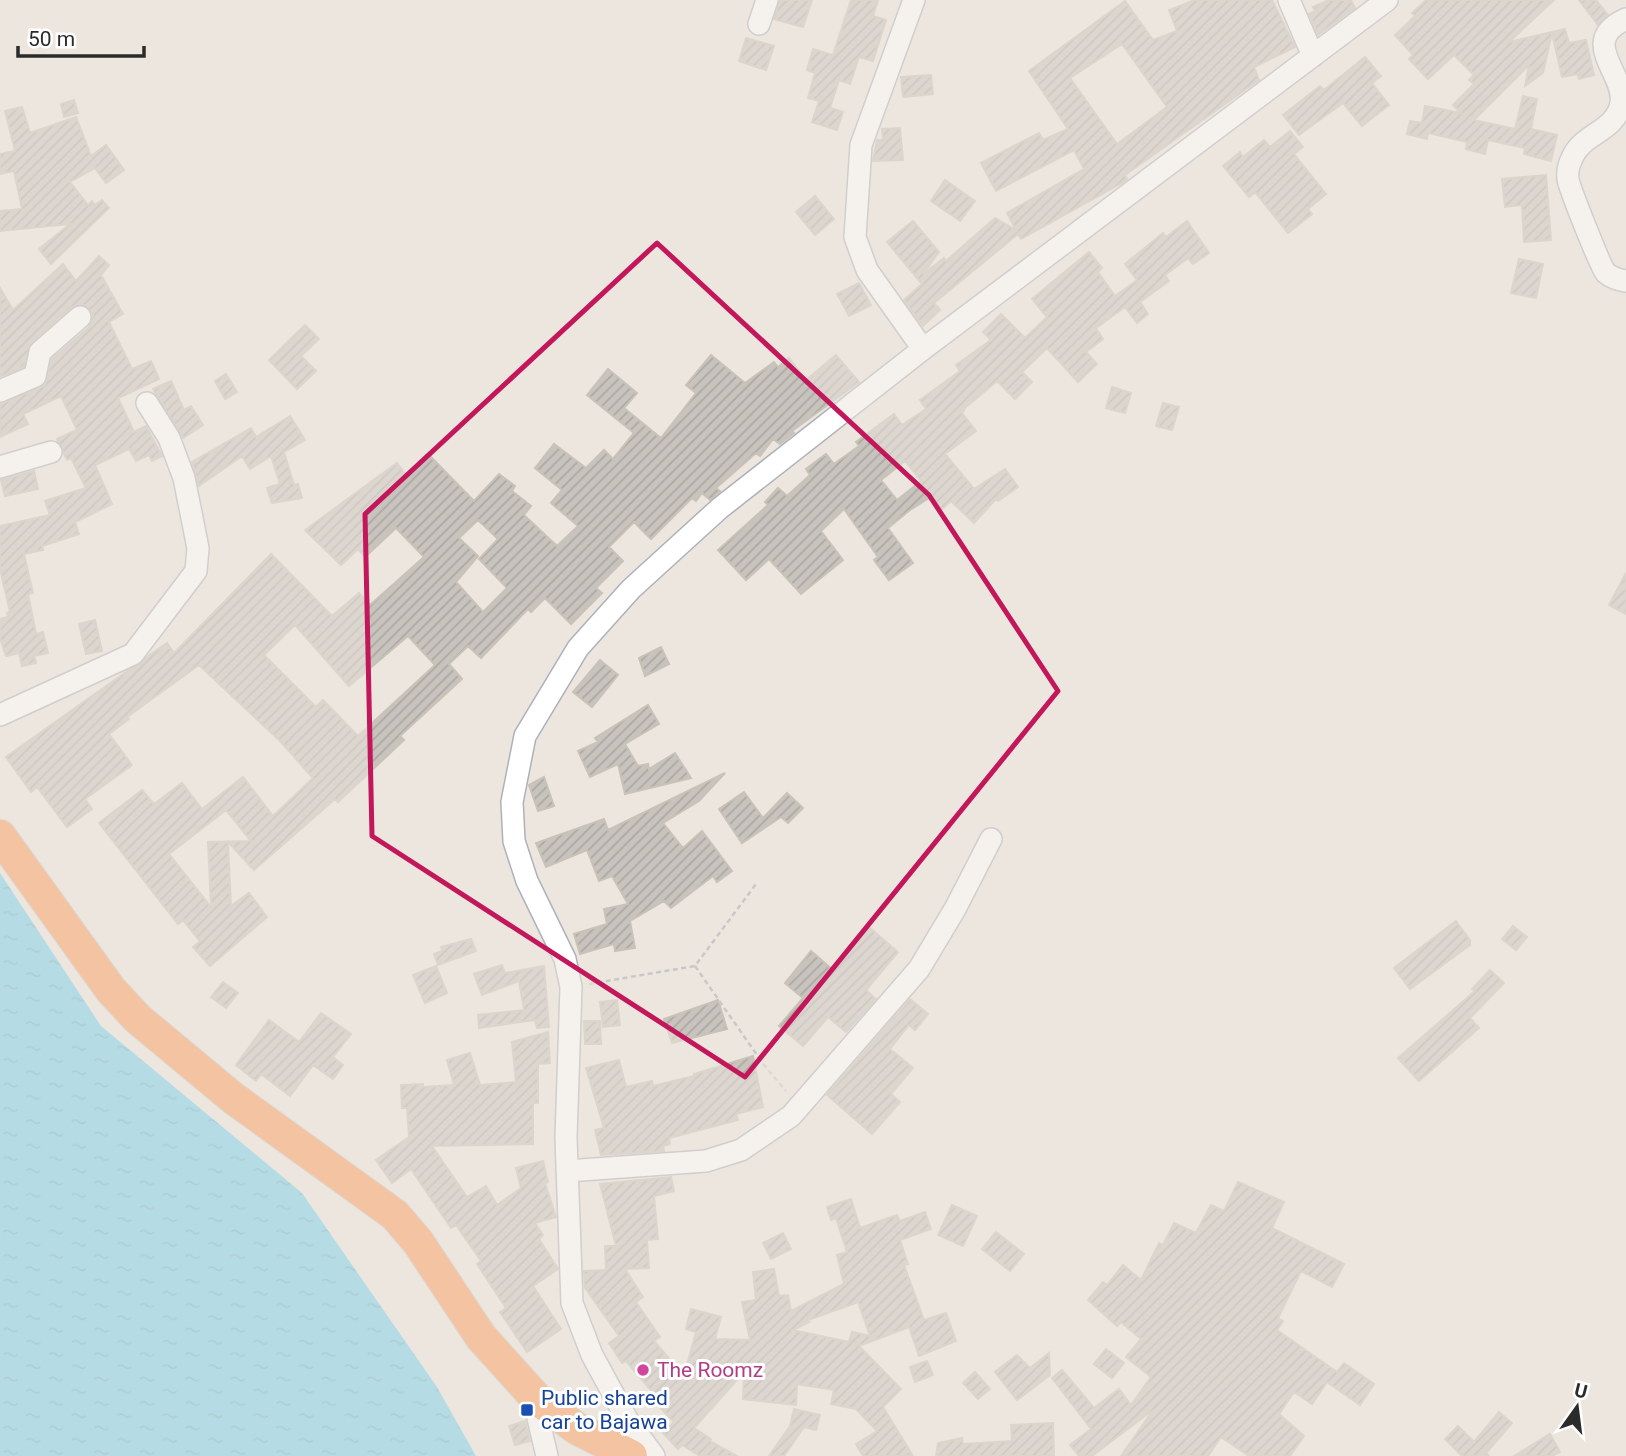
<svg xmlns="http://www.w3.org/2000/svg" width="1626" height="1456" viewBox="0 0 1626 1456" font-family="Roboto,sans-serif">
  <defs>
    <pattern id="water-ripples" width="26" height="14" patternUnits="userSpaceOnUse" patternTransform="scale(1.75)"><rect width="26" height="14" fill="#72d0ed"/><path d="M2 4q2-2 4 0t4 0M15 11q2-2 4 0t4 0" fill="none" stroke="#63b3cb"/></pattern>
    <pattern id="building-hatch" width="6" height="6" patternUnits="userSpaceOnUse" patternTransform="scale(1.75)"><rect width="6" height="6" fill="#c8c3bd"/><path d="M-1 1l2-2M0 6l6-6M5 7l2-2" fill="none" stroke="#aca8a3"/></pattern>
  </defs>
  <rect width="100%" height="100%" fill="#ede6de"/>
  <!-- water -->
  <path fill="url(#water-ripples)" d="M0 873 101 1026 302 1193 437 1387 476 1456H0Z"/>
  <!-- building -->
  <path fill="url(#building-hatch)" stroke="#c8c2b7" stroke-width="2" fill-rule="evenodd" d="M780 0H812L803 27 774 19Z
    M851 0H878L873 16 886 20 873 61 859 57 850 84 839 80 830 108 843 112 837 130 812 122 819 101 808 98 815 73 807 70 813 49 833 55Z
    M1195 0H1272L1295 47 1254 67 1259 80 1125 175 1127 179 1122 183 1021 239 1018 234 934 303 940 310 923 326 904 300 922 284 887 242 913 221 939 252 923 274 944 258 946 261 995 218 1016 230 1007 213 1084 169 1074 150 996 191 981 163 1039 133 1043 140 1068 129 1029 71 1125 1 1153 40 1177 31 1169 10ZM1122 44 1167 107 1117 144 1070 78Z
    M1329 0H1351L1355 8 1318 35 1309 14 1315 11 1313 7Z
    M1426 0H1554L1509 42 1565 29 1569 43 1586 40 1594 75 1579 79 1578 74 1562 77 1552 33 1543 73 1525 86 1529 65 1474 120 1515 129 1523 96 1537 99 1531 129 1557 135 1551 161 1524 154 1525 148 1488 140 1485 154 1466 149 1467 142 1428 133 1427 139 1407 134 1410 121 1422 123 1425 106 1461 113 1453 105 1474 84 1469 80 1474 75 1454 55 1428 79 1409 59 1413 55 1395 35 1415 16 1412 13Z
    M1579 0H1596L1608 15 1598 25Z
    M746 38 774 46 766 70 739 61Z
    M1365 57 1381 76 1372 83 1389 105 1362 126 1343 103 1299 135 1283 115 1320 86 1324 90Z
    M931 75 933 94 903 97 901 77Z
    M74 100 78 113 64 117 61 104Z
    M22 107 30 133 76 117 91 156 106 145 124 170 106 183 95 168 70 182 88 205 92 201 95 205 102 200 109 208 51 264 39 249 70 224 0 231V211L22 209 14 171 0 174V154L15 151 5 111Z
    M900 128 903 160 873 161 877 140H883L882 129Z
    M1290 131 1303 147 1294 154 1326 194 1308 209 1312 214 1288 233 1255 192 1249 197 1223 166 1240 152 1243 157 1264 140 1270 147Z
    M1546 175 1551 240 1524 242 1522 205 1505 207 1502 179Z
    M945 180 975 201 960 221 931 201Z
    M815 196 834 219 815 235 796 212Z
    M1187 221 1209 253 1193 264 1188 258 1165 275 1169 281 1140 302 1148 314 1137 323 1125 307 1096 328 1103 339 1086 352 1097 364 1078 382 1047 348 1022 372 1032 382 1015 399 997 381 966 407 962 413 976 431 945 454 974 489 1005 469 1018 487 998 501 996 499 974 523 951 501 940 511 929 498 910 510 888 528 913 563 889 580 874 560 878 557 844 509 821 531 843 560 801 594 769 559 746 580 718 550 768 505 765 502 778 488 787 496 810 475 806 469 826 454 834 464 859 446 856 442 894 414 902 425 926 409 920 400 960 371 956 365 991 340 983 332 1001 314 1025 338 1047 317 1032 299 1089 252 1102 268 1098 272 1115 296 1137 280 1125 264 1163 233 1166 237ZM905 461 921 481 897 500 881 480Z
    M99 256 109 265 101 275 123 314 109 322 132 369 151 361 159 379 118 398 134 432 146 426 162 456 152 461 149 455 136 461 129 449 95 465 112 504 75 522 79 534 42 546 43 550 24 554 33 593 28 594 36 634 43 632 48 653 34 656 36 663 22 666 19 653 6 656 0 638V619L8 617 7 613 10 612 0 569V526L50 515 45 501 86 488 71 458 67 460 57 439 77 430 61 396 23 414 28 424 0 437V404L45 385 52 359 89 327 93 315 85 305 72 307 31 343 24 367 0 377V288L13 310 63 264 76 281Z
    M1519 259 1543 264 1536 298 1511 293Z
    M859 283 871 305 849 316 837 294Z
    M305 325 319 339 301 356 316 371 297 389 269 360Z
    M711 355 745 383 774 362 778 367 789 358 806 380 836 355 859 382 792 431 794 433 780 444 773 439 760 456 756 453 716 488 720 491 710 500 702 493 696 501 692 498 651 539 634 522 609 547 623 561 596 588 602 593 571 624 545 598 531 612 528 609 481 658 468 646 449 664 462 679 400 736 404 740 338 802 335 799 254 870 228 842 231 906 249 893 267 917 210 966 193 947 200 941 183 920 178 924 99 823 142 790 154 804 182 783 202 809 243 777 273 816 313 778 280 741 199 665 127 717 129 719 109 734 132 765 85 799 92 809 67 827 37 787 31 792 6 757 167 643 174 653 271 554 332 616 359 593 370 605 424 557 396 528 365 557 358 549 341 565 305 530 397 463 406 475 428 454 474 501 499 474 515 486 512 491 531 506 524 515 557 546 578 526 551 503 562 490 535 468 554 444 586 468 604 450 613 459 634 433 587 395 608 369 637 393 624 408 661 438 696 393 686 385ZM478 520 498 539 479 559 507 588 483 612 456 582 478 556 459 538ZM295 625 349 686 408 636 435 665 358 736 323 700 316 707 264 655ZM226 810 251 841 208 842 211 907 169 854Z
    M226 374 237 392 225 399 215 381Z
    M171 381 184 410 191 406 203 425 183 438 153 389Z
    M1112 387 1131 393 1125 413 1106 408Z
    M1163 403 1179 407 1172 430 1156 426Z
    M290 416 305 440 284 452 294 485 298 484 302 498 272 503 267 488 280 484 271 456 250 469 242 456 199 486 192 462 251 428 256 437Z
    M34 471 38 489 5 496 1 480Z
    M1626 573V614L1609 605Z
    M95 620 102 651 86 654 79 624Z
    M661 647 669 664 645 676 639 658Z
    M600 660 618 675 592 707 573 692Z
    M648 705 659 724 625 744 638 766 648 764 649 769 675 753 691 778 625 794 618 764 590 777 578 751 598 742 595 738Z
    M725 773 699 801 663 823 683 848 702 831 732 871 717 882 713 876 671 908 664 901 630 921 635 948 615 951 614 944 580 954 574 934 607 924 604 909 628 904 612 876 599 881 587 850 546 867 536 843 604 819 608 830Z
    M544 777 554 806 538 811 529 785Z
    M744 792 763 818 787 793 803 808 788 823 781 817 742 843 719 809Z
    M1456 921 1470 940V945L1410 989 1394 968Z
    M1513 926 1527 937 1516 950 1502 939Z
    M869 927 898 952 866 990 876 999 846 1032 828 1017 803 1046 779 1026 803 998 785 983 811 951 833 970Z
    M471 939 476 951 438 965 434 954 442 951 441 947Z
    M502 965 505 973 544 966 549 1027 537 1028 535 1020 479 1028 478 1015 524 1010 519 981 482 995 474 974Z
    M436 966 447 993 425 1003 413 975Z
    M1490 970 1504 983 1470 1018 1479 1028 1419 1081 1398 1058 1475 991 1472 989Z
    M223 982 238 993 226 1008 211 997Z
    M910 999 928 1014 915 1030 909 1025 890 1049 913 1068 891 1094 900 1102 872 1134 827 1095Z
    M617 1000 620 1025 603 1027 600 1002Z
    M718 1000 727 1029 672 1043 664 1019Z
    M321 1013 351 1034 333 1057 343 1065 333 1079 313 1065 290 1096 261 1074 256 1081 236 1065 269 1020 299 1042Z
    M584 1021H600L601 1044H585Z
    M548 1032 550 1063 538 1064V1103H533V1144L432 1146 467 1197 486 1186 497 1205 521 1188 516 1168 543 1161 548 1182 545 1183 556 1217 535 1223 543 1235 539 1239 558 1269 533 1286 561 1329 527 1352 500 1312 506 1308 477 1264 481 1261 456 1225 451 1228 411 1169 392 1183 376 1160 409 1137 407 1108H402L401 1085 423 1084V1087L454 1085 447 1060 470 1053 480 1085 516 1082 512 1042Z
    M753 1056 763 1107 736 1114 738 1120 669 1138 670 1144 663 1146 664 1151 601 1155 595 1130 604 1128 586 1068 619 1060 626 1087 652 1081 653 1086 694 1076V1074Z
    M671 1177 674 1191 654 1196 658 1239 647 1240 649 1268 625 1269 643 1297 636 1302 660 1337 654 1341 684 1376 696 1332 686 1329 691 1309 721 1317 715 1339 750 1340 742 1302 756 1300 753 1272 774 1269 779 1296 788 1295 791 1311 844 1284 837 1255 847 1252 836 1218 831 1220 827 1207 851 1199 860 1228 897 1215 900 1221 925 1212 931 1229 900 1240 908 1264 904 1265 924 1320 946 1313 956 1341 919 1356 909 1327 859 1346 901 1389 883 1407 913 1456H863L856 1444 877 1431 856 1409 831 1404 834 1390 797 1384 796 1405 743 1399 744 1372 694 1428 711 1439 710 1441 737 1456H700L682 1445 678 1449 663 1433 674 1422 651 1398 655 1395 626 1361 622 1363 609 1343 619 1336 585 1288 584 1271 606 1270 605 1246H616L600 1184ZM858 1302 870 1336 852 1332 849 1342 793 1330 809 1322 805 1321Z
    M1238 1182 1284 1202 1272 1228 1344 1264 1332 1287 1301 1271 1278 1318 1283 1321 1277 1330 1337 1372 1344 1363 1374 1384 1360 1405 1327 1382 1312 1404 1294 1392 1279 1414 1304 1436 1290 1456H1249L1221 1437 1208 1456H1121L1153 1410 1092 1456H1079L1070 1445 1091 1429 1052 1378 1062 1370 1094 1408 1119 1389 1131 1405 1151 1377 1126 1357 1141 1339 1121 1322 1117 1326 1088 1300 1103 1282 1107 1285 1123 1265 1141 1280 1159 1243 1163 1245 1174 1223 1196 1233 1211 1205 1224 1211Z
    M952 1205 977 1216 963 1246 938 1235Z
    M996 1232 1024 1254 1010 1271 982 1249Z
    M783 1233 791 1249 771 1259 763 1243Z
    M1106 1349 1124 1363 1112 1378 1094 1364Z
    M1049 1353 1050 1375 1017 1400 995 1372 1017 1355 1030 1368Z
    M927 1361 933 1375 915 1382 910 1367Z
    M975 1372 990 1389 978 1399 963 1383Z
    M794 1409 820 1415 816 1430 804 1427 784 1456H769L790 1426Z
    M1499 1412 1512 1423 1486 1453 1489 1456H1462L1445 1439 1458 1426 1474 1442Z
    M525 1421 530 1441 515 1445 509 1426Z
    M1053 1423 1054 1456H936L938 1443 962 1438 963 1444 1012 1441 1011 1425Z
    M1550 1434 1560 1452 1552 1456H1514Z"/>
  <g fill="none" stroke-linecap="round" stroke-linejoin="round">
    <defs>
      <path id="minor" d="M914 0 861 145 855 237 867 270 923 349
        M1289 0 1313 56
        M1626 19C1577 41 1626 74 1621 103 1616 132 1582 133 1572 158 1569 164 1567 172 1568 179 1569 187 1601 268 1606 273 1612 278 1619 280 1626 281
        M759 24 767 0
        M0 391 35 376 40 352 80 317
        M0 467 51 452
        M0 715 133 654 196 571 198 548 184 478 169 438 147 403
        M567 1171 706 1161 741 1150 791 1116 919 969 955 909 991 839
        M536 1398 538 1418 547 1456
        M654 1456 628 1421 592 1355 572 1303 566 1138 571 987 565 959 527 881 514 841 512 802 525 736 578 648 631 589 720 508 923 349 1387 0"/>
      <path id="highway" d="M0 836 111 990 138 1019 233 1098 395 1215 418 1242 481 1337 536 1398 576 1428 631 1456"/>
    </defs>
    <!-- minor casing -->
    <use href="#minor" stroke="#aeb1bb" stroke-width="24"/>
    <!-- highway casing -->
    <use href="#highway" stroke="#c8c8c8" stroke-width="34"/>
    <!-- path -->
    <path stroke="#c8c8c8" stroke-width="2.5" stroke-dasharray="5 3.5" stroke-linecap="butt" d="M695 966 764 1065 786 1091
      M589 984 695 966 756 884"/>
    <!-- minor -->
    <use href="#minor" stroke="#fff" stroke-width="21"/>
    <!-- highway -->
    <use href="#highway" stroke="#fc9b59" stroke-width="32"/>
  </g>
  <!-- marked area -->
  <path d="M0 0H1626V1456H0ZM657 243 929 495 1058 691 745 1077 372 836 365 514Z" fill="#ede6de" fill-opacity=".55" fill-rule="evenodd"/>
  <path fill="none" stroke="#c2185b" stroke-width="5" stroke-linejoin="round" d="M657 243 929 495 1058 691 745 1077 372 836 365 514Z"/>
  <!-- markers -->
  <circle fill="#d1479c" stroke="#fff" stroke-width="2.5" cx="643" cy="1370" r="7"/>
  <rect fill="#1a4fb4" stroke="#fff" stroke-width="2.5" x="520" y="1403" width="14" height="14" rx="3.5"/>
  <g text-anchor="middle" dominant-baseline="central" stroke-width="6" stroke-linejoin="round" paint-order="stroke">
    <!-- hotel labels -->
    <g font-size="21" fill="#b23c85" stroke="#fff" text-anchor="start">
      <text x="657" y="1370">The Roomz</text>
    </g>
    <!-- transit labels -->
    <g font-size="21" fill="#164399" stroke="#fff" text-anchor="start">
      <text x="541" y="1398">Public shared<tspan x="541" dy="24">car to Bajawa</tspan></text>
    </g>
  </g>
  <!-- north arrow -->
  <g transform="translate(1577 1407) rotate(14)" stroke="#ffffff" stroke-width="5" paint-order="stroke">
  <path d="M0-5L12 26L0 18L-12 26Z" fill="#2b2b2b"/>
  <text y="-10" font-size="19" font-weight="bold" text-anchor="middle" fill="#2b2b2b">U</text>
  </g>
  <!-- scale -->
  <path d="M18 46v10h126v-10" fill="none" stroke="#2b2b2b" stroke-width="3.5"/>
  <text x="28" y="46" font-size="21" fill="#2b2b2b" stroke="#ffffff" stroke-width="5" paint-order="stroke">50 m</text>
</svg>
